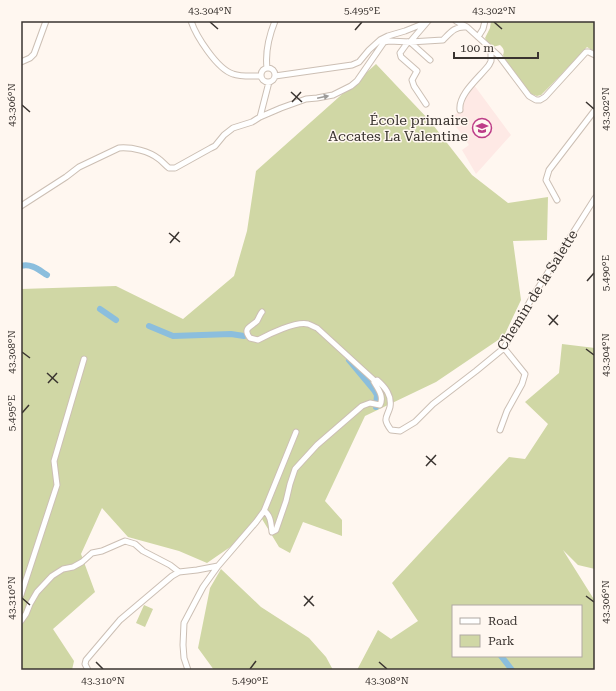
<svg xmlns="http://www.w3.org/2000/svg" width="616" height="691" viewBox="0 0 616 691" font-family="'Roboto Serif',serif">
  <rect width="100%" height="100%" fill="#fff7f0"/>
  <!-- education -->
  <path fill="#fee9e5" d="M474 85 511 135 476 174 462 150 469 145 450 118 463 109 461 104 464 95Z"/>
  <!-- green -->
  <path fill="#d0d7a5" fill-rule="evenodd" d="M491 21H595V52L587 47 553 83 541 95 537 96 531 94 526 89 505 60 503 55C505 50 503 48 500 45L493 47 488 43 485 38 490 28Z
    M376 64 430 121 472 175 508 203 548 197 547 240 513 241 521 300 504 336 436 382 365 416 325 501 342 520V536L303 522 290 553 279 547 262 519 236 543 207 563 179 551 128 537 102 508 81 554 95 592 53 629 74 661 72 670H21V289L116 286 183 319 234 276 247 231 256 171Z
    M562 344 595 348V569L578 565 563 550 595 601V670H357L378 630 391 639 418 621 392 583 509 457 525 459 548 424 525 402 559 373ZM453 606H581V656H453Z
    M221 569 261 607 309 638 326 657 333 670H214L198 648 210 588Z
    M144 605 153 609 145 627 136 623Z"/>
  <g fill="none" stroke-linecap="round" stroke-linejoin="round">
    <!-- canal -->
    <path stroke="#8bbedd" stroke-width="6" d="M21 266C31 263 39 270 47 275
      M100 309 116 320
      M149 326 173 336 231 334 244 336
      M349 360 374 390 377 395 376 407
      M501 656 512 670"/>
    <defs>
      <path id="minor" d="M191 21C196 36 217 69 233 74 241 77 252 76 261 76
        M456 21 467 27 499 56 529 96 536 100H540L545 97 586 52H589L595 55
        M478 37 483 29 485 21
        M408 42 400 53 401 57 417 71 412 80 414 86 426 104
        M410 42 443 40C450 33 455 26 466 27
        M410 42 430 60
        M21 62 30 58 34 54 46 21
        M261 75a7 7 0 1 1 14 0a7 7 0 1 1-14 0Z
        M267 68C265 51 269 36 275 21
        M275 76 352 65 359 62 369 50 380 40 388 36 405 31 420 25 424 21
        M460 110C458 94 480 77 489 65L491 61V49
        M260 117 269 82
        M557 200 546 180 549 170 595 110
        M21 206 66 177 79 167 119 148C132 147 149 151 159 159 163 162 165 165 169 168H175L211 148 215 146 224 135 233 128 252 122 260 117 281 108 306 99 317 98 333 95 351 86 357 81 384 42 389 41 410 42 428 21
        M262 312C260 314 259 318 257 321 251 327 242 328 250 338L258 340C269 334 296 321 308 324 311 325 314 327 317 328L375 381
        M500 430 507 411 522 384 525 374 504 348
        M264 511 296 432
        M21 595 57 485 54 461 84 359
        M21 621 26 614 30 604 37 592 52 576 63 569 73 567 82 562 92 553 102 551 125 541 135 544 143 551 170 565 179 572
        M88 670 85 664 86 660 120 620 172 576 179 572 197 570 218 566 256 522 264 511C271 515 271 524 272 532L276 530 286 501 290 484 295 469 317 445 362 406 370 403 380 405C384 397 379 390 374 382L377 380C385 387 392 395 390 407 387 418 382 418 391 430L400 431 415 422 433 404 476 371 504 348 533 296 595 198
        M188 670 184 658 183 645 184 623 203 587 218 566"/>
    </defs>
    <!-- minor casing -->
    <use href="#minor" stroke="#ccbfb4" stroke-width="7"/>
    <!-- minor -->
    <use href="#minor" stroke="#fff" stroke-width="5"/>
  </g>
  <!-- one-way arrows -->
  <defs><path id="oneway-solid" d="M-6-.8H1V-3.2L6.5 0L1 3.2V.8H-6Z"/></defs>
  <use fill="#9c9a98" href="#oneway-solid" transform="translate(323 97) rotate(-12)"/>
  <!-- ticks -->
  <path fill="none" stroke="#3a3430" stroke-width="1.5" d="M210 22 218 29M494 22 502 29M355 30 362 22M291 92 302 102M292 102 301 92M586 102 594 109M22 105 30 112M169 233 180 242M170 243 179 232M587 281 594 273M548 315 558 325M549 325 558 315M586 349 594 355M22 352 30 358M47 373 58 383M48 383 57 373M22 413 29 405M426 456 436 465M426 466 436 455M304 596 314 606M586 596 594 602M22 598 30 605M304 606 313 596M96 662 103 669M379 662 387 669M250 669 256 661"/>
  <!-- icons -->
  <defs>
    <symbol id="school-ring" viewBox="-11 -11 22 22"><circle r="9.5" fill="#fff7f0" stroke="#bd3d88" stroke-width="1.5"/><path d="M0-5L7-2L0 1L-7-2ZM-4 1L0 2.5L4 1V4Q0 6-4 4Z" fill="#bd3d88"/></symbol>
  </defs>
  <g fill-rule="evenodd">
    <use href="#school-ring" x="471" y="117" width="22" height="22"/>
  </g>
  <g text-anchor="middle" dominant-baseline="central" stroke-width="3" stroke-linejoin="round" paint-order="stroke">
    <!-- poi labels -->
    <g font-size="14" fill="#3a3430" stroke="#fff7f0" text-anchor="end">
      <text x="468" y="120">École primaire<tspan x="468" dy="16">Accates La Valentine</tspan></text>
    </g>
    <!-- street labels -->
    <g font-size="14" fill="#3a3430" stroke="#fff7f0">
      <text transform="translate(537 290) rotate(-58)">Chemin de la Salette</text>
    </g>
  </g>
  <!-- border -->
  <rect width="616" height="691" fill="none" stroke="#fff7f0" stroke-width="44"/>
  <!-- legend -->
  <rect x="452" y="605" width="130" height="52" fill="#fff7f0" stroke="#b0a9a3"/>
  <rect x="460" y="618" width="20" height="6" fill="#ffffff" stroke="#b0a9a3"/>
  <text x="488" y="625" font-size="12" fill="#3a3430">Road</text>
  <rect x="460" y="635" width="20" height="12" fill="#d0d7a5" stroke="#b0a9a3"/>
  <text x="488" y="645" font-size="12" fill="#3a3430">Park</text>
  <!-- scale -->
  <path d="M454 52v6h84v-6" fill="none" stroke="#3a3430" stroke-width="2"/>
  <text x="460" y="52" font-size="12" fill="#3a3430" stroke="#fff7f0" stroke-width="3" paint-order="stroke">100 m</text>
  <rect x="22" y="22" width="572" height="647" fill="none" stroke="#3a3430" stroke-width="1.5"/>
  <g font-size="10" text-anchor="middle" fill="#3a3430">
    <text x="210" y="14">43.304°N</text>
    <text x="362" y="14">5.495°E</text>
    <text x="494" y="14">43.302°N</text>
    <text transform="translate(11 105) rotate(-90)" y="4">43.306°N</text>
    <text transform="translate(605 109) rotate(-90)" y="4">43.302°N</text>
    <text transform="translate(605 273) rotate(-90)" y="4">5.490°E</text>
    <text transform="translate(11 352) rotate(-90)" y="4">43.308°N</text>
    <text transform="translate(605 355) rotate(-90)" y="4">43.304°N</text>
    <text transform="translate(11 413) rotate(-90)" y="4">5.495°E</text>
    <text transform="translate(11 598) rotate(-90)" y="4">43.310°N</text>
    <text transform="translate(605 602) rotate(-90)" y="4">43.306°N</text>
    <text x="103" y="684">43.310°N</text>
    <text x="250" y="684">5.490°E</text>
    <text x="387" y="684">43.308°N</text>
  </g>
</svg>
